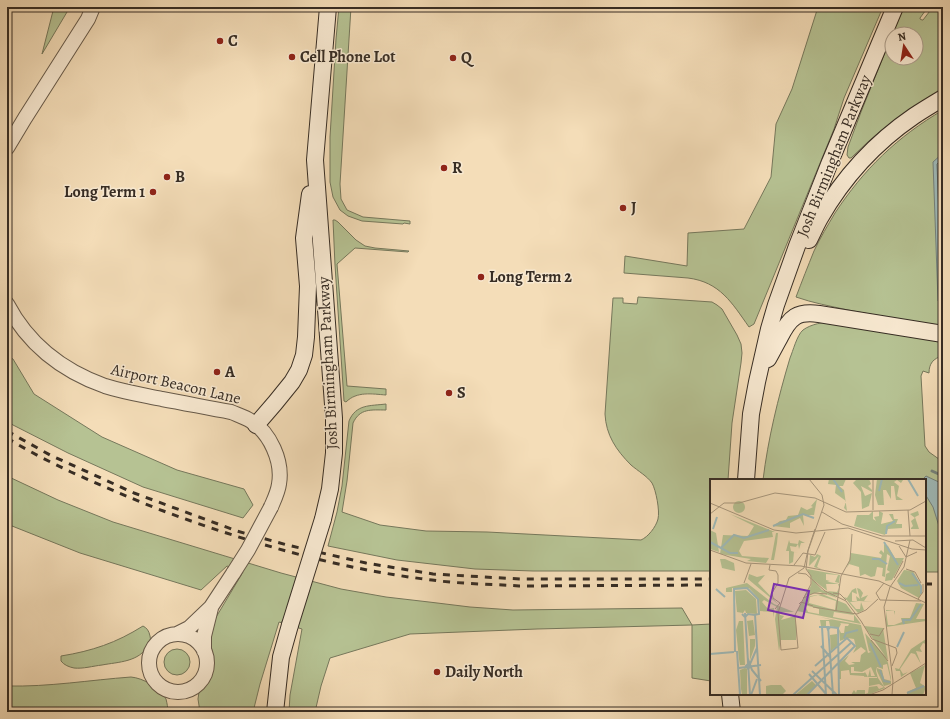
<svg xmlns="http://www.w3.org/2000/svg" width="950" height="719" viewBox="0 0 950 719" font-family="Alegreya,serif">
  <rect width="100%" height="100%" fill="#f4ddb8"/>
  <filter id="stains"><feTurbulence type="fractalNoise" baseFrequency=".005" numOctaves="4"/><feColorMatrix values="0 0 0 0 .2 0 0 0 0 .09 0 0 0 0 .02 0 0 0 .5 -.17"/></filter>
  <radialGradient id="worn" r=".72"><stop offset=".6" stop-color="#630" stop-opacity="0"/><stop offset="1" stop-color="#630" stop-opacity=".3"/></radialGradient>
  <!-- green -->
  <path fill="#b6c293" stroke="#76785c" d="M54 7H70L42 54Z
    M339 7H351L340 184 341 199 347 210 363 217 410 221V224L404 223 403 224 362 221 348 216 340 210 333 197 330 182V137L336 39Z
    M818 7H883L844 98 834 129 754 324 749 327C732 303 720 282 688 278L624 273 625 256 687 266 688 233 744 229 771 177 776 124 792 89Z
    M904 7H928L920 18V19L922 20H923L933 7H943V90C918 105 893 120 871 139 864 145 858 152 851 158H849L847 155 848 147 861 112 892 35V58H916V34H892Z
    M943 110V327C911 321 879 316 848 310 830 306 813 303 796 297 802 281 808 266 814 251 820 238 828 225 835 213 864 169 897 137 943 110Z
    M333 220H335L338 222 356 240 365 246 375 248 409 251 408 252 355 248 337 264 347 386 386 389V395C372 394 357 391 346 402L344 401 335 265Z
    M638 297 712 302 717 305 722 309 737 335 741 344 742 353 741 363 732 423 728 480H711V571H533L475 569 397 560 328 546 337 512 342 486 349 421C356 404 370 406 386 404V410C371 410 360 408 353 423L347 481 342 512 380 525 426 531 487 532 641 540C648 537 656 527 658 519 660 511 656 490 652 483 647 476 638 471 631 465 616 450 606 435 605 414L613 298H623V303L637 304Z
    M834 321 943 338V356C933 358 929 364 929 373L923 371 921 376 925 446 929 452 943 462V572H925V480H763C768 439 778 398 790 358 793 351 797 335 803 330 811 324 824 322 834 321Z
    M7 356 13 359 34 394 102 437 177 470 244 489 253 505 243 518 143 487 68 453 13 425 7 421Z
    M7 476 58 500 113 522 281 573 341 589 386 597 429 602 470 607 513 610 682 608 692 625 711 624V681L692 678V625L537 629 410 634 330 658 321 686 315 712H289L290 695 302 629 279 622 260 684 253 712H200L198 699 199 692 208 675 210 668 211 660 207 643 209 629 243 572 227 566 201 590 80 553 7 524Z
    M143 626C147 628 149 631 150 636 151 639 150 642 148 645 140 662 118 662 102 665 93 666 83 669 74 668 69 667 64 665 61 661V656C92 651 116 643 143 626Z
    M164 662a13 13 0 1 1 26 0a13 13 0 1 1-26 0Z
    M131 677C143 678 161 688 166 699 167 703 168 708 168 712H7V686C49 687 90 680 131 677Z"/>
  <!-- water -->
  <path fill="#9fbab9" stroke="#75827d" d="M943 153V301H938L933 162Z
    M926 476 943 484V539L933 507 925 494V480H922Z"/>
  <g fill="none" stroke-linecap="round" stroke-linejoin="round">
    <!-- shore -->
    <path stroke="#6b746e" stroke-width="1" d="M943 158 937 164 942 296 943 297"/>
    <!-- stream -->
    <path stroke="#75827d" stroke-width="3" d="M932 471 943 476"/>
    <defs>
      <path id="tertiary" d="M7 148 25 118 88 19 93 7
        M7 304C28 344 63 371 105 386 124 392 143 395 162 399 185 403 208 408 231 412 238 415 245 417 251 421 270 433 283 461 279 484 278 492 274 500 271 507
        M177 634 189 628 211 607 234 572
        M149 663a29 29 0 1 1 58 0a29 29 0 1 1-58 0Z
        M204 651V636L211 608"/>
      <path id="secondary" d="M809 240C813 232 816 225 820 218 843 178 876 142 914 116 923 110 933 104 943 98
        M768 359C772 352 776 344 780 337 790 317 797 311 819 314L943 334
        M256 425 275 403 292 382 299 370 304 355 306 337 308 286 304 238 310 194
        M746 480 751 414 757 382 769 329 776 305 797 246 830 162 895 7
        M323 519 330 489 334 453V418L315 160 328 7
        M730 694 732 712
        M275 712 281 657 290 625"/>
    </defs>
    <!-- tertiary casing -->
    <use href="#tertiary" stroke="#665949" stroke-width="16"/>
    <!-- secondary casing -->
    <use href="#secondary" stroke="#372d24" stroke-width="18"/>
    <!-- tertiary -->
    <use href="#tertiary" stroke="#f8e9d1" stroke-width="14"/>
    <!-- secondary -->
    <use href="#secondary" stroke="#f8e9d1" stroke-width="16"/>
    <!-- rail -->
    <path stroke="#372d24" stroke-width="3" stroke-dasharray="7 7" stroke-linecap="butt" d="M7 431 50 455 134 493 237 531 287 545 366 563 433 574 520 579H711
      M7 438C28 451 50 462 71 472 100 485 128 497 158 509 246 542 338 569 432 580 460 584 491 584 519 586L711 585
      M925 584H943"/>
    <defs>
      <path id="tertiary-bridge" d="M234 572 248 550 271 507"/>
      <path id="secondary-bridge" d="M290 625 323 519"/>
    </defs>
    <!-- tertiary-bridge casing -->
    <use href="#tertiary-bridge" stroke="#665949" stroke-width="16" stroke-linecap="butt"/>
    <!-- secondary-bridge casing -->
    <use href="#secondary-bridge" stroke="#372d24" stroke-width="18" stroke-linecap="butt"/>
    <!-- tertiary-bridge -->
    <use href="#tertiary-bridge" stroke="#f8e9d1" stroke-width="14"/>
    <!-- secondary-bridge -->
    <use href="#secondary-bridge" stroke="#f8e9d1" stroke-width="16"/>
  </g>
  <!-- markers -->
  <g fill="#8f2418" stroke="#f8e9d1" stroke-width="1.5">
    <circle cx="220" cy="41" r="4"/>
    <circle cx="292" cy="57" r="4"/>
    <circle cx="453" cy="58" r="4"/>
    <circle cx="444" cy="168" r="4"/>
    <circle cx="167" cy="177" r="4"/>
    <circle cx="153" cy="192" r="4"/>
    <circle cx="623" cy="208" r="4"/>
    <circle cx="481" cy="277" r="4"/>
    <circle cx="217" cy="372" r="4"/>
    <circle cx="449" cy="393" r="4"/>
    <circle cx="437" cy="672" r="4"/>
  </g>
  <g text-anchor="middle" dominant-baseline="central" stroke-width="3" stroke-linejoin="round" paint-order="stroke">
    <!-- poi labels -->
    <g font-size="16" font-weight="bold" fill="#372d24" stroke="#f8e9d1" text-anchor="start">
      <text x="228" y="41">C</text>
      <text x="300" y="57">Cell Phone Lot</text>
      <text x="461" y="58">Q</text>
      <text x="452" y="168">R</text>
      <text x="175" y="177">B</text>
      <text x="145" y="192" text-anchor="end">Long Term 1</text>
      <text x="631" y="208">J</text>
      <text x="489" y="277">Long Term 2</text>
      <text x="225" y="372">A</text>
      <text x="457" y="393">S</text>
      <text x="445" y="672">Daily North</text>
    </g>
    <!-- street labels -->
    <g font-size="16" fill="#372d24" stroke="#f8e9d1">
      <text transform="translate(834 156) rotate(-68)">Josh Birmingham Parkway</text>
      <text transform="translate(328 363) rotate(-93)">Josh Birmingham Parkway</text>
      <text transform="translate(176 384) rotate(13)">Airport Beacon Lane</text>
    </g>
  </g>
  <!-- overview -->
  <g transform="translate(710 479)">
    <rect width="216" height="216" fill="#f4ddb8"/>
    <path d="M119 0H136L133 7H129L134 11 137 32 134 29 136 22 125 14 126 6 118 5ZM147 0H159L161 5 158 7 162 11V13L151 7 155 17 162 14 159 27 152 30 151 13 143 4ZM167 0H191L193 1 191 4 187 1 184 3 189 7 187 17 193 21H186L184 7H181V20L176 11H173L174 26H168L165 16ZM107 20 104 36H93L94 47 90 39 80 44V49L63 47 70 42 76 41 78 37 88 36 91 28 97 31 103 28 101 27ZM23 28a6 6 0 1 1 12 0a6 6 0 1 1-12 0ZM163 32V40L166 42 164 38 169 37V32L173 34 171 45 183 42 179 35H183L184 40H188L186 45H192V49L178 50 175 56 144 47 147 36H159ZM208 32 209 36 205 38 209 50H201V54V49L203 47 201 42 205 39 200 35ZM20 35 65 53H62L63 58 34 62 29 72 32 77 59 79 56 84 37 82 41 80 10 75 13 56 38 57 44 47ZM0 51 6 54 9 73 0 70ZM66 54H68L67 64 64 81H61ZM79 61 80 64 88 65 89 61 95 64H91L89 70 88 65 86 68 80 67 81 72 88 74 84 73 83 83 79 85V72H76ZM174 65 178 67 185 79H194L182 101 175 102 176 95 180 93 177 91 180 77 177 75 175 98 172 97 173 89 167 88 165 97 161 98 155 95 150 97 149 88 139 85 137 89 141 74 171 79 172 76 169 74 171 71 174 74ZM107 75 111 77 107 88 113 91 104 88 109 77 99 87 100 76 105 78ZM15 80 24 84 25 92 12 89 10 80ZM97 90 130 96 129 104 125 103 128 96 116 95V101L120 102 117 103H119L129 105H130L129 108 128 105H116L117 112 127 113 129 109 128 117 123 116 127 119 110 113 94 117 101 107 102 100 112 111 120 114 102 100ZM194 91 203 92 211 106 212 113 209 119 191 109 187 102ZM39 95 47 98 55 96 48 104 69 126 38 100ZM37 104 64 125 84 133H70V136L74 137 71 141 85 137 87 153 86 161H75L74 156 75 161H71L69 172 65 140 67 128 54 121 52 123 58 130 64 129V139L63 133 50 132 49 120 39 109H22V113H16V109ZM146 109 147 115 142 113V122H147L146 117 150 120 147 109 150 110 153 114 151 119 158 116 154 122 163 123 149 122 140 123 146 130H150L151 123 154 131 148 134 134 118 137 119 142 111ZM36 111 46 120 47 135 36 134 35 131 33 134 27 133 25 112ZM112 115 136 125 151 145 87 132 95 118ZM108 116 126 122 125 131 99 124 100 118ZM95 126 109 130V135L98 133ZM124 133 144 136V142L123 138ZM206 124 214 125 206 140H216V142L176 148V131L185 132 184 136V132H176L178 146H184L192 143 191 139H200ZM110 138 151 146 158 174 161 173 159 172 155 154 176 178 178 184 181 199V205L174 207 167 192V189L172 191 174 200 181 202 177 185 173 186V190L167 188 166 192 168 199 175 209 158 216H141L144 211 146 214 147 211H155V215L158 214 159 208 167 207 169 210 174 208 169 205 159 207V199H167V198L140 196 139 191 131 192V200H129L128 185 139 176 135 182 139 186 145 185 141 183H150L151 176 156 172 151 168 143 174 146 168 144 160 137 159 130 162 129 150 131 154H134L135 147H138L139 145 130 144 131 145 129 149 120 147 119 142H116V147H111L110 141H122ZM141 188H144V192L152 193 161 188 165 197H161L160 190 158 198 155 193 154 194H141ZM43 141 45 156 39 157 37 142ZM29 142H33L35 186H30L29 180 26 151ZM154 147 173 149 178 181ZM127 155 128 166 121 172 120 156ZM40 160H45V167L40 181ZM216 160V165L213 164 210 169 212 173 206 172 211 185 205 175 201 174 190 190 193 195 198 193 191 198 190 192H186L185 189 189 190 201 170ZM215 186 210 204 216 208 213 216H197V213L206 209 200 194ZM35 189 37 190V215H32L31 210 30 191ZM102 202 106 206 96 216H85ZM61 206H71L76 212 72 216H56V207Z" fill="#b6c293" fill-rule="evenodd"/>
    <path fill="none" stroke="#9fbab9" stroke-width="2" d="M123 0 132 13M198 0 208 17M169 12 172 0M63 47 93 35 104 39M3 50 7 38M176 55 177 47 185 42M0 63 20 74H28M174 63 188 86M11 69 24 56 34 59 59 51M162 80H169L177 85M202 94 211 107V115M189 104 195 107 208 106M6 110 15 118M35 134 40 216M32 135 35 138 38 135 45 136 50 216M194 145 193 141H200L211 125M118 147 123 216M109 148H117L118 151 120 148 128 149 129 216M112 148 116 216M134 159 136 154 148 151M160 164 171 188M111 167 120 178M187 168 194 153M27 172 30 216M25 173 24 110 37 109 48 120 49 135 44 136M0 175 24 173M38 180 42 191 51 202M38 185 41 187 38 190 36 187ZM40 185 47 169M29 189 51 186M170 191 174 202 180 203M102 192 127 216M99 195 116 215M197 214 214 207M41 216 47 200M83 216 142 163M97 216 145 167 137 159 105 187"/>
    <path fill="none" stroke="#a8977d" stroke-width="1" d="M99 0 112 16 114 26 98 72 96 90 101 97V105L85 136 88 169 71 171 68 134 79 99 94 89 98 71 105 50M0 24 64 51 86 54 138 49 202 70 216 71M163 31V0M198 31 200 57M112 33 132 45 172 57H216M0 35 14 24H29L65 14 105 19 136 33 200 31 216 22M185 62 203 61 216 69M189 67 196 78 207 73M0 71 36 84 91 87 169 102 216 124M105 76 115 53M60 86 59 91 66 92 68 96V104L62 114 63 119 70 124 65 130M84 86 93 74 105 76M196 90 205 93 211 104M88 94 96 95 115 112 136 122 151 142M184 99 193 82M34 104 41 85M174 104 166 114 170 121 211 122M123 114 130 115 136 121M93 119 104 114 117 115M208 120 213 113V105M89 125 91 123 103 127M103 128 147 135 156 131 168 120M126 132 131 97 140 81 142 55M151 142 162 160 186 169 187 174 182 187M160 155 169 157 174 149M161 161 178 182M159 216 173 211 216 184M182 216 183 202 174 128 180 108 194 88 200 61"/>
    <path fill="#7b2cbf" fill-opacity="0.15" stroke="#7b2cbf" stroke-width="2" d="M64 105 99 112 93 139 58 131Z"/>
    <rect width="216" height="216" fill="none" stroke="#372d24" stroke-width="2"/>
  </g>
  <!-- margin -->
  <rect width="950" height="719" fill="none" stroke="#f4ddb8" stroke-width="24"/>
  <rect x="8" y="8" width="934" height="703" fill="none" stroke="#372d24" stroke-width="2"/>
  <rect x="12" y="12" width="926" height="695" fill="none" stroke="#372d24"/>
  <!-- north arrow -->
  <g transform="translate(904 46) rotate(348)"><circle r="19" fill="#f8e9d1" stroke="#ab9e8c"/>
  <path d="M0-3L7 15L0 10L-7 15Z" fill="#8f2418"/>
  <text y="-6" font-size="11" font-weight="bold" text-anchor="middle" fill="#372d24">N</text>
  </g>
  <rect width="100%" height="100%" filter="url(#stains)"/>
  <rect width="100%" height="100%" fill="url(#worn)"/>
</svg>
